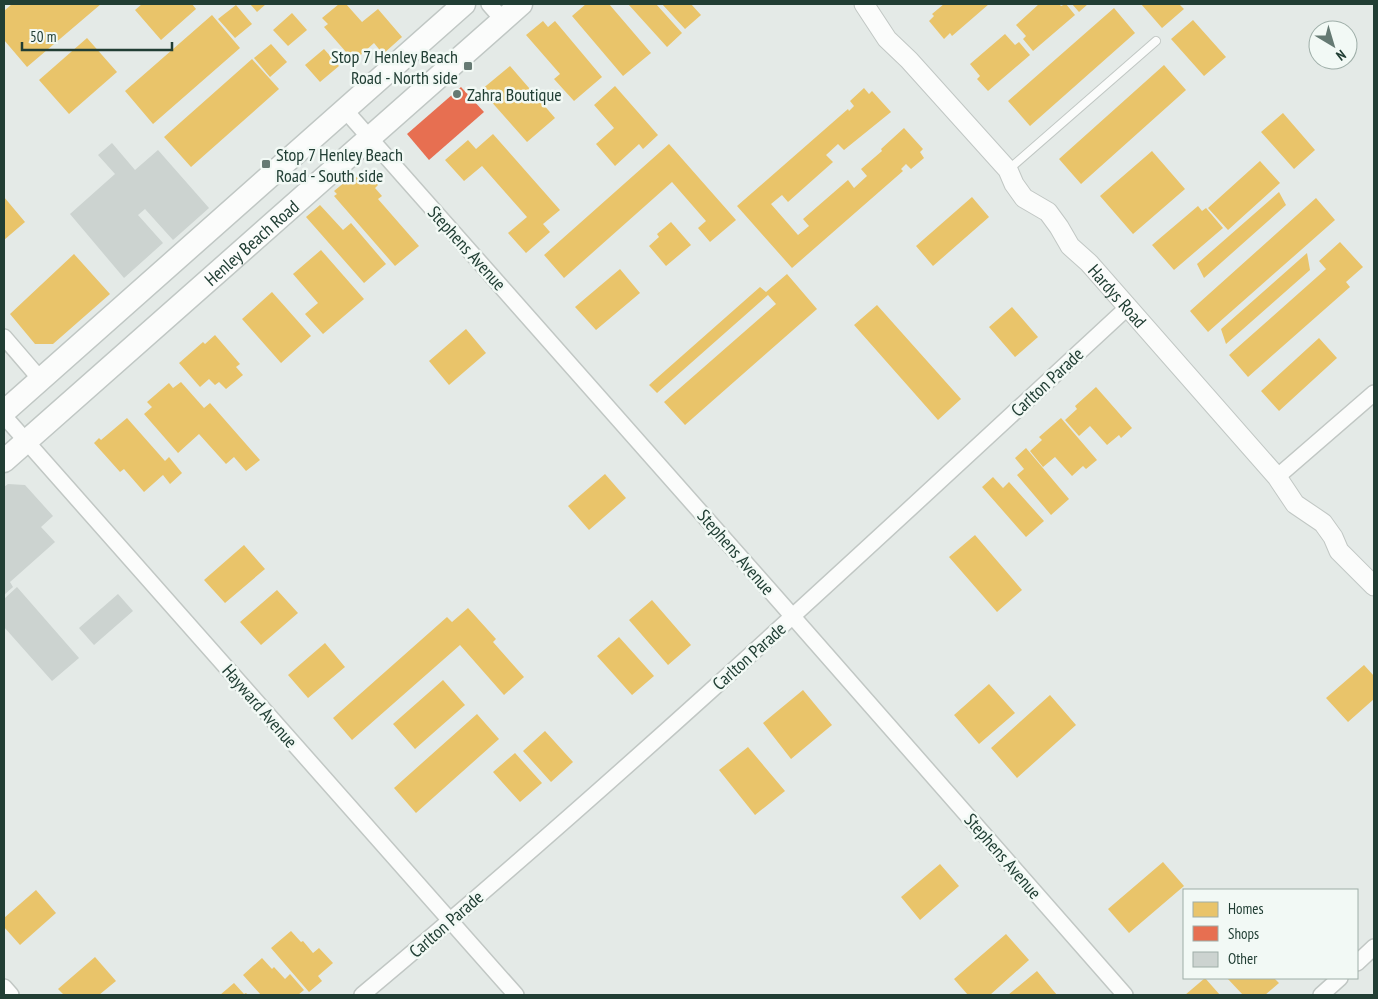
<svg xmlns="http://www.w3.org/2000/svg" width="1378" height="999" viewBox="0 0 1378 999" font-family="'PT Sans Narrow',sans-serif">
  <rect width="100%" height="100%" fill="#e4eae7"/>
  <!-- homes -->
  <path fill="#e9c46a" d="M12 4H101L27 67 4 40V11Z
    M142 4H192L196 9 161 40 135 10Z
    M250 4H266L257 12Z
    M339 4H346L362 22 378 9 402 37 383 54 374 43 354 61 324 27 328 24 322 18Z
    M586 4H609L651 53 623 76 572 16Z
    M628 4H656L682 33 667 47Z
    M662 4H691L701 15 685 29Z
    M944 4H989L952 36 950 33 944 39 929 21 934 16 932 14Z
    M1039 4H1059L1061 6 1066 4 1075 15 1033 51 1023 39 1026 36 1016 25Z
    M1072 4H1088L1079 12Z
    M1141 4H1179L1184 9 1162 28Z
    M236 5 252 24 235 38 218 19Z
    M1114 8 1135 33 1030 126 1008 101Z
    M292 13 307 30 288 46 273 30Z
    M212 15 240 48 153 124 125 91Z
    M1193 20 1226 57 1204 76 1171 39Z
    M543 21 548 27 555 21 602 77 574 101 554 79 560 74 526 35Z
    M1005 34 1015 45 1019 42 1030 55 988 91 977 79 980 76 970 64Z
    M87 38 117 72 69 114 39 80Z
    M271 44 287 62 270 77 254 58Z
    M324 49 339 66 320 82 305 65Z
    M252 59 279 89 191 167 164 137Z
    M1164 65 1186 90 1081 184 1059 159Z
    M510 66 555 118 527 142 481 90Z
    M615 86 658 135 643 149 639 144 615 166 596 144 614 128 594 105Z
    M864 88 869 94 872 91 891 112 844 150 838 144 826 155 833 162 788 202 782 195 771 204 798 235 809 226 803 219 848 180 854 188 867 176 861 169 882 151 881 149 904 128 923 149 920 152 924 158 911 169 906 164 901 169 903 171 792 268 737 206 848 109 849 111 854 106 850 101Z
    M1283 113 1315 150 1294 169 1261 132Z
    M493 134 560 210 543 224 550 232 526 253 508 233 527 217 482 166 464 181 445 160 468 140 476 149Z
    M669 144 736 220 710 242 698 228 706 221 672 182 564 278 544 255Z
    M1152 151 1185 189 1133 234 1100 196Z
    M1260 161 1280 183 1228 230 1208 208Z
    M351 177 372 178 378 185 375 188 382 196 378 199 419 246 395 266 334 196 337 194 334 191Z
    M1279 192 1286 205 1204 278 1197 264Z
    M4 197 25 222 4 240Z
    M972 197 989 217 933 266 916 246Z
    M1316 198 1335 220 1208 332 1190 311Z
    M320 205 343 230 351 223 386 264 364 283 306 217Z
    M1198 206 1202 211 1206 208 1223 228 1174 270 1152 245Z
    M671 222 691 245 666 266 649 246 659 237 657 234Z
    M1340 242 1363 267 1346 282 1350 287 1248 377 1229 355 1326 269 1319 261Z
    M321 250 364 299 323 334 305 314 318 303 293 274Z
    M1307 253 1310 270 1226 344 1221 329Z
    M74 254 110 294 53 344H35L10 314Z
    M620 269 640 293 596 330 575 307Z
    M787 274 817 309 685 425 664 402 776 304 768 295 657 393 649 385 760 287 766 292Z
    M272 292 311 336 281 363 242 319Z
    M877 305 961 399 938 420 854 325Z
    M1012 307 1038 337 1015 357 989 327Z
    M466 329 486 353 449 385 429 361Z
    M215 335 240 364 236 367 243 375 226 389 219 382 215 385 209 379 200 387 179 363 203 342 205 344Z
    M1319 338 1337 358 1279 411 1261 391Z
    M181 382 204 408 210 403 260 460 246 471 234 457 226 464 199 434 178 453 144 414 152 407 147 402 169 383 173 388Z
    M1096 387 1132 428 1121 438 1119 435 1107 445 1090 426 1079 436 1065 420 1077 409 1075 406Z
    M127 418 165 461 169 457 182 473 170 484 163 475 144 492 124 469 120 472 94 443 99 438 101 440Z
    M1061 418 1097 460 1086 469 1083 466 1072 476 1055 457 1043 467 1030 451 1042 440 1039 437Z
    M1026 448 1069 499 1051 515 1017 475 1024 469 1015 458Z
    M605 474 626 498 589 530 568 506Z
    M993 477 1003 488 1009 482 1044 521 1026 537 982 487Z
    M975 535 1022 590 997 612 949 557Z
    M244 545 265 569 225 603 204 580Z
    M277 590 298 613 261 645 240 622Z
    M652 600 691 645 668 665 629 620Z
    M468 608 496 639 493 642 524 677 504 695 460 645 352 740 333 718 447 617 452 622Z
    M619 637 654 676 632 695 597 656Z
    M325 643 345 667 308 698 288 675Z
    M1364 665 1374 676V699L1348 722 1326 698Z
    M443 680 465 705 415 749 393 724Z
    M989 684 1015 713 979 744 954 715Z
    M803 690 832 725 791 759 763 723Z
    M1050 695 1076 725 1017 778 991 748Z
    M477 714 499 739 416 813 394 788Z
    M545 731 573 762 551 782 523 751Z
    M748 747 785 791 755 815 719 770Z
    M515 753 542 783 520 802 493 772Z
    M1163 862 1184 886 1129 933 1108 909Z
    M940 864 959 886 920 920 901 897Z
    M36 890 56 913 20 945 4 927V918Z
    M291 931 301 942 303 941 313 953 319 948 333 963 318 976 322 981 309 992 271 948Z
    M1006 934 1029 960 990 995H968L954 979Z
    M95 957 116 981 99 995H64L58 989Z
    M262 958 272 969 274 967 285 979 290 974 304 990 298 995H261L243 975Z
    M1037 971 1057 995H1008Z
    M1205 978 1220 995H1185Z
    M1227 978H1274L1279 983 1265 995H1243Z
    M234 983 244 994 246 993 248 995H220Z"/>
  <!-- shops -->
  <path fill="#e76f51" d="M461 87 484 112 429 160 407 134Z"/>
  <!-- building -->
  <path fill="#ccd3d0" d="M112 143 135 170 158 150 209 208 173 240 145 209 138 215 163 243 124 278 70 214 115 174 98 155Z
    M8 484 25 485 53 516 41 527 55 542 10 582 13 587 4 595V487Z
    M17 587 79 658 52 681 4 627V599Z
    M118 594 133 611 94 645 79 628Z"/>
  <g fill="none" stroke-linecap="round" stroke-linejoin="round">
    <defs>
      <path id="service" d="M1008 170 1156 41"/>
      <path id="minor" d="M489 4 503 20
        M345 110 780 602 1125 995
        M4 337 41 380
        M4 416 516 995
        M1277 477 1374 393
        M1357 963 1374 947
        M4 987 11 995
        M362 995C625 775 876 540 1128 307
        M1321 995 1340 978"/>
      <g id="tertiary">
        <path id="s1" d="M864 4 887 39 909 60 1008 170 1014 184 1024 198 1048 212 1059 227 1070 246 1089 263 1277 477 1295 504 1323 523 1333 537 1339 551 1374 586"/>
      </g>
      <g id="secondary">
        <path d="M4 412 464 4"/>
        <path id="s2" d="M4 461 521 4"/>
      </g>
    </defs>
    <!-- service casing -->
    <use href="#service" stroke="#c1c7c4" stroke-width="10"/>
    <!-- minor casing -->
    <use href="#minor" stroke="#c1c7c4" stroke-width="18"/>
    <!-- tertiary casing -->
    <use href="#tertiary" stroke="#c1c7c4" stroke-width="21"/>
    <!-- secondary casing -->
    <use href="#secondary" stroke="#c0c7c4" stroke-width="25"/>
    <!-- service -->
    <use href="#service" stroke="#fbfcfb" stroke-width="8"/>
    <!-- minor -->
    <use href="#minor" stroke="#fbfcfb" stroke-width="15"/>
    <!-- tertiary -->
    <use href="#tertiary" stroke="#fbfcfb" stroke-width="19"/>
    <!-- secondary -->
    <use href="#secondary" stroke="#fbfcfb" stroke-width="22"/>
  </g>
  <!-- markers -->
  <g fill="#657a73" stroke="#f2f9f5" stroke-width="2">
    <rect x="463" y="61" width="10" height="10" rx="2.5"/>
    <circle cx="457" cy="94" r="5"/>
    <rect x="261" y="159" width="10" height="10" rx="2.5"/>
  </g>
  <g text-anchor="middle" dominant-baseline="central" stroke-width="5" stroke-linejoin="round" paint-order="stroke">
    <!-- poi labels -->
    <g font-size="18" fill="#213e34" stroke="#f2f9f5" text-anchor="start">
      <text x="458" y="56" text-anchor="end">Stop 7 Henley Beach<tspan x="458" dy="21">Road - North side</tspan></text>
      <text x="467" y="94">Zahra Boutique</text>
      <text x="276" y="154">Stop 7 Henley Beach<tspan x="276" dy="21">Road - South side</tspan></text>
    </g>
    <!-- street labels -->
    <g font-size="18" fill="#213e34" stroke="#f2f9f5">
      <text stroke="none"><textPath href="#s2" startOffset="330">Henley Beach Road</textPath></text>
      <text transform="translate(467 248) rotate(48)">Stephens Avenue</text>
      <text stroke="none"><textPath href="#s1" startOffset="390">Hardys Road</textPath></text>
      <text transform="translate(1047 382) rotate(-43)">Carlton Parade</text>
      <text transform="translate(736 552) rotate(49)">Stephens Avenue</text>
      <text transform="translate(749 656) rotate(-42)">Carlton Parade</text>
      <text transform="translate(260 706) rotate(49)">Hayward Avenue</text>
      <text transform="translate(1003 856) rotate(49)">Stephens Avenue</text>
      <text transform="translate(446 924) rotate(-41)">Carlton Parade</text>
    </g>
  </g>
  <!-- border -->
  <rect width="1378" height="999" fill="none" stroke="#213e34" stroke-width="10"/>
  <!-- legend -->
  <rect x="1183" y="889" width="175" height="90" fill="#f2f9f5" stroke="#9eaea8"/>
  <rect x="1193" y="902" width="25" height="15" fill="#e9c46a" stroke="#9eaea8"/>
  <text x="1228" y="914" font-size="15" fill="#213e34">Homes</text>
  <rect x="1193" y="926" width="25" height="15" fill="#e76f51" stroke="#9eaea8"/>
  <text x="1228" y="939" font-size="15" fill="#213e34">Shops</text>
  <rect x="1193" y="952" width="25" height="15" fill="#ccd3d0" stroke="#9eaea8"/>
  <text x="1228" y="964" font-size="15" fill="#213e34">Other</text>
  <!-- north arrow -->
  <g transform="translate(1333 45) rotate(142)"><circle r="24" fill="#f2f9f5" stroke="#9eaea8"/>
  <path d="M0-4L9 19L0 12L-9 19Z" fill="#657a73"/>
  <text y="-8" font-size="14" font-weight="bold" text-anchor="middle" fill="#213e34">N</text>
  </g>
  <!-- scale -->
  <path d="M22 42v8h150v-8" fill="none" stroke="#213e34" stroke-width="2.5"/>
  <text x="30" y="42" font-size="15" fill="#213e34" stroke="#f2f9f5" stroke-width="4" paint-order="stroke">50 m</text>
</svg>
